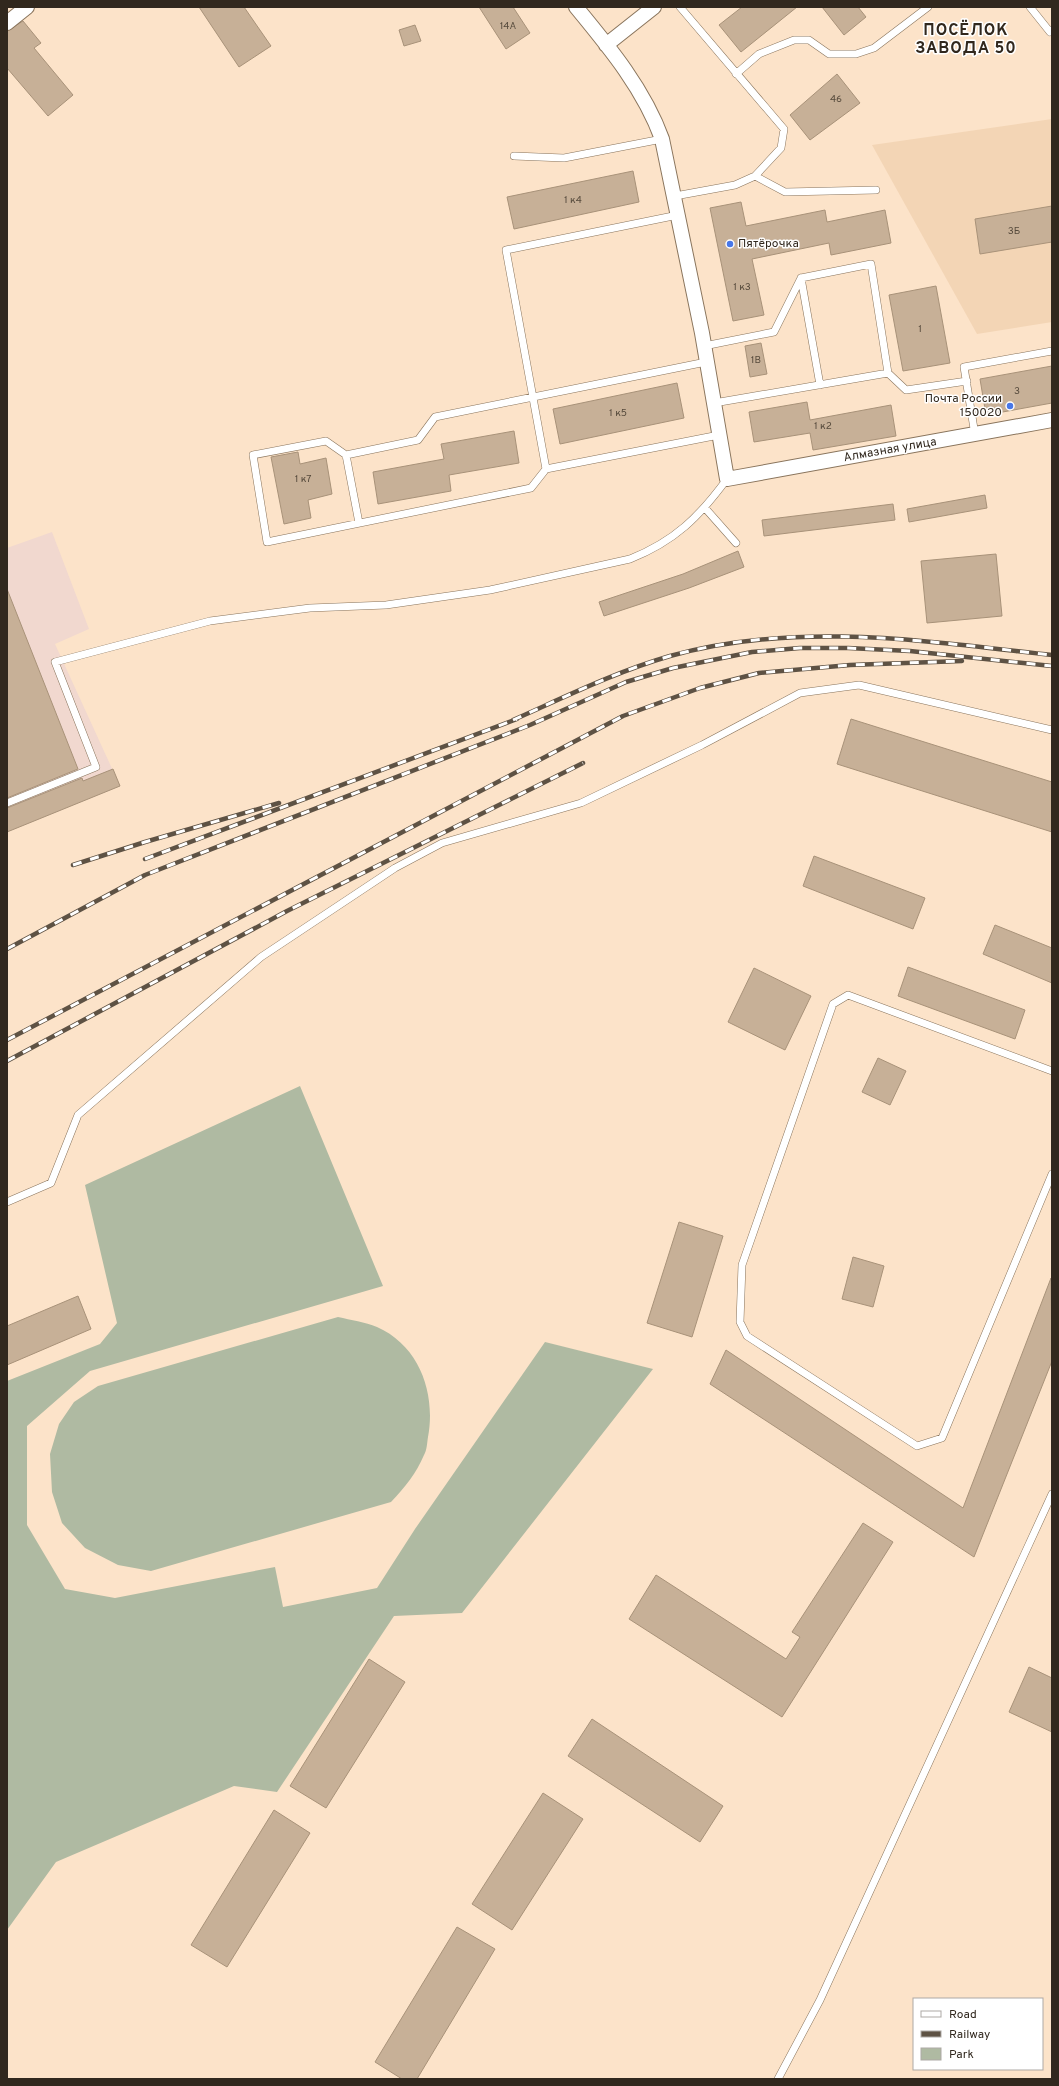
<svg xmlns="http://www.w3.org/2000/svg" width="1059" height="2086" viewBox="0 0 1059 2086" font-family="Overpass,sans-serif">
  <rect width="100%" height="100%" fill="#fce3c9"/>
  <!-- industrial -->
  <path fill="#f1d8cf" d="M52 532 89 629 55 644 120 786 7 832V548Z"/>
  <!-- built -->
  <path fill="#f3d5b5" d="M1052 119V322L977 334 872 145Z"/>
  <!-- green -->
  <path fill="#afbaa2" d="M300 1086 383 1286 90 1371 27 1426V1525L65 1589 115 1598 275 1567 283 1607 377 1588 415 1529 545 1342 653 1369 462 1613 394 1616 277 1792 234 1786 56 1862 7 1930V1381L100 1344 117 1323 85 1185Z
    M338 1317C351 1320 365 1322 377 1327 420 1346 436 1394 428 1437 427 1443 427 1450 424 1455 416 1474 405 1487 391 1502L151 1571 118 1565 85 1548 62 1523 52 1492 50 1454 59 1424 74 1402 98 1386Z"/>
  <!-- building -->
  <path fill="#c7b097" stroke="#a89279" d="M199 7H244L271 46 239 67Z
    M479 7H513L530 33 506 49Z
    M742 7H797L741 52 719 25Z
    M822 7H858L866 17 844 35Z
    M23 21 41 43 34 48 73 95 48 116 7 68V31Z
    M415 25 421 41 404 46 399 30Z
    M837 74 860 103 810 140 790 115Z
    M633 171 639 202 514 229 507 197Z
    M741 202 746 226 825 210 827 222 885 210 891 243 831 255 829 243 752 259 764 315 733 321 710 208Z
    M1052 206V242L980 254 975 219Z
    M936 286 950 363 903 371 889 295Z
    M761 343 767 374 750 377 745 346Z
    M1052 366V403L986 415 980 379Z
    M677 383 684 418 560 444 553 409Z
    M807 402 810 420 891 405 896 436 813 450 810 433 754 442 749 412Z
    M514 431 519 463 449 475 451 491 378 504 373 472 444 459 441 444Z
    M298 452 300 464 326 458 332 494 308 500 311 518 284 524 271 457Z
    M985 495 987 508 909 522 907 509Z
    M893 504 895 520 764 536 762 520Z
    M738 551 744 567 689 588 604 616 599 602 683 574Z
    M996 554 1002 616 927 623 921 561Z
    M7 589 78 769 7 798Z
    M851 719 1052 782V832L837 764Z
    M113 769 120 786 7 832V808L82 778 83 781Z
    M814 856 925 898 913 929 803 886Z
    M995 925 1052 948V983L983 954Z
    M908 967 1025 1010 1015 1039 898 996Z
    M754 968 811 996 785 1050 728 1022Z
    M878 1058 906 1071 890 1105 862 1092Z
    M679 1222 723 1236 692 1337 647 1323Z
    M853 1257 884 1266 873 1307 842 1299Z
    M1051 1278 1052 1361 974 1557 710 1384 726 1350 963 1508Z
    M78 1296 91 1329 7 1365V1326Z
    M863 1523 893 1542 782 1717 629 1619 656 1575 786 1659 800 1637 792 1632Z
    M369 1659 405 1682 326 1808 290 1786Z
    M1029 1667 1052 1678V1732L1009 1712Z
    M592 1719 723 1806 700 1842 568 1756Z
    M543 1793 583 1819 512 1930 472 1904Z
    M274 1810 310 1833 227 1967 191 1945Z
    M457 1927 495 1949 417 2079H402L375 2062Z"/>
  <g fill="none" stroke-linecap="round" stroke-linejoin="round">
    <defs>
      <path id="service" d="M1030 7 1050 32 1052 30
        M736 74 759 54 794 40H809L829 54H856L874 48 928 7
        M514 156 564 158 662 139
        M755 176 785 192 876 190
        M675 196 735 185 755 176 781 148 784 129 680 7
        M704 346 774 332 801 278
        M706 362 435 417 418 440 346 455 326 441 253 455 267 542 531 488 546 469 719 435
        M888 373 906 390 967 381
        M714 403 888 373 871 264 801 278 820 385
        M975 435 964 367 1052 351
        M346 455 359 523
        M546 469 506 250 678 215
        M705 508 736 543
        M7 803 96 767 55 662 210 621 310 608 386 605 490 590 630 559C675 541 699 517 727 479
        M1052 1071 848 995 833 1004 742 1265 740 1322 747 1336 917 1446 942 1438 1052 1174
        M7 1202 51 1183 78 1115 261 957 395 868 442 843 581 803 702 745 800 693 859 685 1052 730
        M778 2079 820 2000 1052 1494"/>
      <path id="minor" d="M576 7C609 47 644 89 662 139L702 333 727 479 1052 420
        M7 23 27 7
        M606 45 654 7"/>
    </defs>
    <!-- service casing -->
    <use href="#service" stroke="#89745c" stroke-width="8"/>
    <!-- minor casing -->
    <use href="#minor" stroke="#89745c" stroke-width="16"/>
    <!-- service -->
    <use href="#service" stroke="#fff" stroke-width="7"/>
    <!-- minor -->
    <use href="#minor" stroke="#fff" stroke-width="14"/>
    <defs>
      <path id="rail" d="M513 720C565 697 615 672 670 656 795 621 925 641 1052 655
        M145 859 517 719
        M73 865 145 842 279 803
        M7 949 145 875 530 725 626 682 673 668 752 652 800 648H848L910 651 1052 666
        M7 1040 623 716 700 688 759 673 850 665 962 661
        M7 1061 287 911 583 763"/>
    </defs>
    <!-- rail casing -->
    <use href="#rail" stroke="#5e5244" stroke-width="4.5"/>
    <!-- rail -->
    <use href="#rail" stroke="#fff" stroke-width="3" stroke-dasharray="9" stroke-linecap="butt"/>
  </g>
  <!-- markers -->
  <g fill="#4777e9" stroke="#fff" stroke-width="1.5">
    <circle cx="730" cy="244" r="4"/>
    <circle cx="1010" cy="406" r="4"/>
  </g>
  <g text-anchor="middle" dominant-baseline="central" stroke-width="3" stroke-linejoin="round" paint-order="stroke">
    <!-- number labels -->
    <g font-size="10" fill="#564a3c">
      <text x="508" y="26">14А</text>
      <text x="836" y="99">46</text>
      <text x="573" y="200">1 к4</text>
      <text x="1014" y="231">3Б</text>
      <text x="742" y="287">1 к3</text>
      <text x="920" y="329">1</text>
      <text x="756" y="360">1В</text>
      <text x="1017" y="391">3</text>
      <text x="618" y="413">1 к5</text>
      <text x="823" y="426">1 к2</text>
      <text x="303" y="479">1 к7</text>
    </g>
    <!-- poi labels -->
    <g font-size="12" fill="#31281e" stroke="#fff" text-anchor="start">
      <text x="738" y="244">Пятёрочка</text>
      <text x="1002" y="399" text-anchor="end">Почта России<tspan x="1002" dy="14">150020</tspan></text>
    </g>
    <!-- street labels -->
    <g font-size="12" fill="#31281e" stroke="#fff">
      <text transform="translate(890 450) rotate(-10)">Алмазная улица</text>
    </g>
    <!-- district labels -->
    <g font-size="16" font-weight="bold" letter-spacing="1" fill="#31281e" stroke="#fff">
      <text x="966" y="31">ПОСЁЛОК<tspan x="966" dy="18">ЗАВОДА 50</tspan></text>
    </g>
  </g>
  <!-- border -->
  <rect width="1059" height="2086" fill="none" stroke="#31281e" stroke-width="16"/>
  <!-- legend -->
  <rect x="913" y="1998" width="130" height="72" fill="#ffffff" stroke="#ada9a5"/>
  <rect x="921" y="2011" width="20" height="6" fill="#ffffff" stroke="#ada9a5"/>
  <text x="949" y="2018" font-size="12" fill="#31281e">Road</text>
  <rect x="921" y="2031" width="20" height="6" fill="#5e5244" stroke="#ada9a5"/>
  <text x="949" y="2038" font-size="12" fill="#31281e">Railway</text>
  <rect x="921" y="2048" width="20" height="12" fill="#afbaa2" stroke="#ada9a5"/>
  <text x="949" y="2058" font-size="12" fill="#31281e">Park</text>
</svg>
